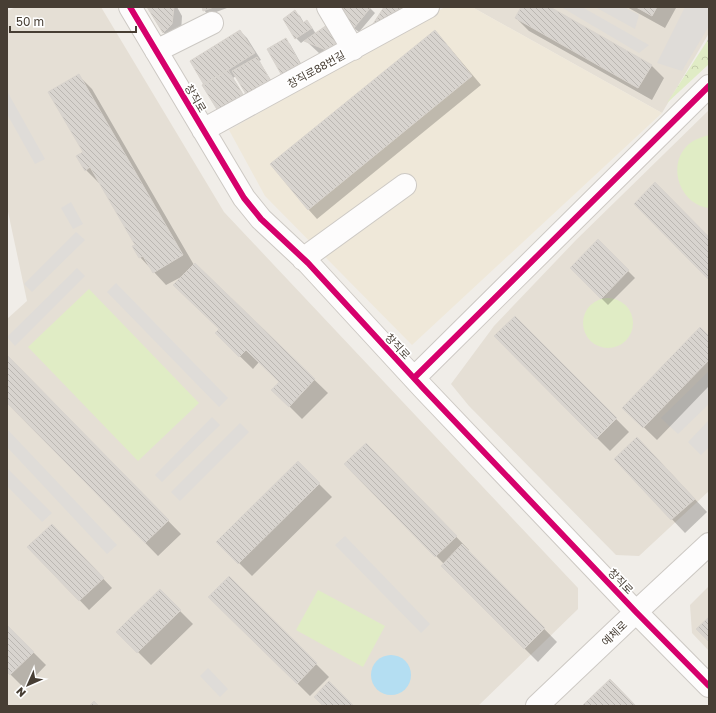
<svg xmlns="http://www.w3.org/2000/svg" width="716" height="713" viewBox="0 0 716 713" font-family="'Golos Text','Noto Sans KR',sans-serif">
  <defs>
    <pattern id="forest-crowns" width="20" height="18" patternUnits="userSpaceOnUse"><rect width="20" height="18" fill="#e0ecc5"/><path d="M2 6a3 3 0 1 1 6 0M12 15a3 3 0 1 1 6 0" fill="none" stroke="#c2cbaa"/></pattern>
    <pattern id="building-back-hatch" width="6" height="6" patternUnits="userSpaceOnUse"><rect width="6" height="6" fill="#d8d4cf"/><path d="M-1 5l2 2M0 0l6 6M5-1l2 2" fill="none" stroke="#bbb7b2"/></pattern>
  </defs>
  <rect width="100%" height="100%" fill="#f0ede8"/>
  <!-- residential -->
  <path fill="#e5dfd5" d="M16 7H101L224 212 578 588V609L478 706H7V319L27 301 7 207V11Z
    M472 7H709V33L662 113Z
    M709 110V491L639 556 616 555 469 406 451 384 494 326 576 240Z
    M709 586V651L692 633 690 605Z"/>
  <!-- education -->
  <path fill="#efe8d9" d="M445 7H472L662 113 412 345 265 196 229 130Z"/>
  <!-- green -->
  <path fill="#e0ecc5" d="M709 135V208C679 204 666 164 689 144 695 139 702 137 709 135Z
    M89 289 199 403 138 461 28 347Z
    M583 323a25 25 0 1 1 50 0a25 25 0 1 1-50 0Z
    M318 590 385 626 363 667 296 630Z"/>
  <!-- forest -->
  <path fill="url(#forest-crowns)" d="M709 38V64L667 103Z"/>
  <!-- parking -->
  <path fill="#dfdcd8" d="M561 7H582L649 45 639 53Z
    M595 7H624L639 15 635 29Z
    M685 7H709V26L682 71 657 63Z
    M7 91 45 159 35 164 7 114Z
    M71 202 83 224 73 229 61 208Z
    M76 232 85 240 32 292 24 284Z
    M77 268 85 276 15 346 7 337Z
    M116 283 228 398 219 407 107 292Z
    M709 371V404L678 434 661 418Z
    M212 417 220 425 162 482 155 475Z
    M709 420V447L701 455 688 442Z
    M240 423 249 432 180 501 171 492Z
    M7 429 117 545 107 554 7 447Z
    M7 468 52 513 42 522 7 486Z
    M345 536 430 624 421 633 335 545Z
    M208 668 228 689 220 697 200 676Z"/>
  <!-- water -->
  <path fill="#b4def2" d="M371 675a20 20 0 1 1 40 0a20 20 0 1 1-40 0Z"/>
  <!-- shadow -->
  <path fill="#0003" d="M148 7H177L182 16 181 33 173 42 164 33Z
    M203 7H227V8L208 15 204 10Z
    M343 7H369L375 13 359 32 351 26Z
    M522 7H548L651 65 664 78 652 100 529 31 516 18Z
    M627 7H676V8L665 28Z
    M295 12 300 16 304 23 306 22 311 26 316 34 340 40V63L319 53 305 40 301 43 296 38 284 19Z
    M240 31 247 38 261 60 259 61 274 85 247 94 236 76 233 78 247 101 204 86Z
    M435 31 444 41 481 85 317 219 308 209Z
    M285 39 290 44 304 69 287 78 282 74 268 49Z
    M79 76 92 89 194 265 195 264 328 393 302 419 286 403 280 382 259 362 253 369 216 333 220 329 183 276 166 285 140 257 137 245 100 182 99 183 86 170Z
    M598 241 635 278 608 305 571 268Z
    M515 317 629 432 610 451 495 336Z
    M709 337V386L657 440 624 408Z
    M8 357 181 534 158 556 7 401V358Z
    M650 451 707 512 685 533 615 459Z
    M379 457 469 550 468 551 557 642 538 662 442 566 444 564 345 464Z
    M298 463 332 497 252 576 218 542Z
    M61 534 112 588 89 610 29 547Z
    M229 577 329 677 310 696 210 597Z
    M160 591 193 624 151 665 118 632Z
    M7 626 46 665 24 688 7 671Z"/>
  <!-- building -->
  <path fill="url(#building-back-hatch)" stroke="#d9d4ce" d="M147 7H174L172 24 163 33Z
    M202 7H214L203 11Z
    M344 7H371L354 28 346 21 340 12Z
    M384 7H406L379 28 373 24Z
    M521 7H550L652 65 638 88 515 18Z
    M636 7H657L652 16Z
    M295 10 303 23 307 20 312 28 295 39 283 19Z
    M327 25 339 42 326 50 304 41Z
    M240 30 255 53 204 85 190 61Z
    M435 30 472 76 308 210 270 164Z
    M286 38 300 64 281 74 267 49Z
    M257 57 270 80 246 94 232 71Z
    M228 70 244 96 218 111 202 85Z
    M79 74 183 255 153 273 143 256 139 258 132 246 135 245 90 167 85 171 76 156 83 152 48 92Z
    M655 182 709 237V280L634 204Z
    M598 239 629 270 601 299 570 268Z
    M195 263 315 379 289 407 271 390 279 382 246 350 239 357 215 333 219 329 173 285Z
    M515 316 617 418 596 439 494 336Z
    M700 327 709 336V360L643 428 622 408Z
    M8 356 169 520 145 543 7 403V357Z
    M637 437 695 499 671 520 614 459Z
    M366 443 457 536 435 557 344 464Z
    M298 461 320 483 238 564 216 542Z
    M52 524 104 578 79 601 27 547Z
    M462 544 545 628 524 649 441 566Z
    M229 576 317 663 297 684 208 597Z
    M160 589 181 610 137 653 116 632Z
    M709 617V642L696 629Z
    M7 625 34 652 10 675 7 672Z
    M610 679 636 706H582Z
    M329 681 354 706H323L314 697Z
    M94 701 99 706H89Z"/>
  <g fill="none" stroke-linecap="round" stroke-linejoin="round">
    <defs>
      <path id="minor" d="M130 7 244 198 261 219 308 263 423 388 636 612 709 686
        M328 7 353 49
        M156 51 212 23
        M203 130 428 7
        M303 259 405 185
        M414 378 709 86
        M537 706 636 612 709 544"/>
    </defs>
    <!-- minor casing -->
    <use href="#minor" stroke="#cdc9c4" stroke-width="24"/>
    <!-- minor -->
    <use href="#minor" stroke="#fdfcfc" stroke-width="22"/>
    <defs>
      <path id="cycleway" d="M130 7 244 198 261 219 308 263 423 388 636 612 709 686
        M414 378 709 86"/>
    </defs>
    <!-- cycleway casing -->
    <use href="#cycleway" stroke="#fff" stroke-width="8"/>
    <!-- cycleway -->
    <use href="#cycleway" stroke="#d6006c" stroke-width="6"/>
  </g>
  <g text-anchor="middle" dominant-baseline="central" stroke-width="3.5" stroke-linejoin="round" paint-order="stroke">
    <!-- street labels -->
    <g font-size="11" fill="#473e34" stroke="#fff">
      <text transform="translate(316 69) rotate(-29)">창직로88번길</text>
      <text transform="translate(196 98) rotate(59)">창직로</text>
      <text transform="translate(398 346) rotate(47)">창직로</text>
      <text transform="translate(621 581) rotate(46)">창직로</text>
      <text transform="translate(614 633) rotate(-44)">예체로</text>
    </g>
  </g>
  <!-- border -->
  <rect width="716" height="713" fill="none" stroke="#473e34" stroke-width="16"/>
  <!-- north arrow -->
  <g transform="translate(28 685) rotate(225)" stroke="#ffffff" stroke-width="3" paint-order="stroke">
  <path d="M0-3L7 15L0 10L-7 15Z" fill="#473e34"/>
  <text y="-6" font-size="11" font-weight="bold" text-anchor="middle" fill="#473e34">N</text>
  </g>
  <!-- scale -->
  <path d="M10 26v6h126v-6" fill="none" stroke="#473e34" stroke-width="2"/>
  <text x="16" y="26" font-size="12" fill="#473e34" stroke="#ffffff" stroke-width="3" paint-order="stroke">50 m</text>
</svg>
